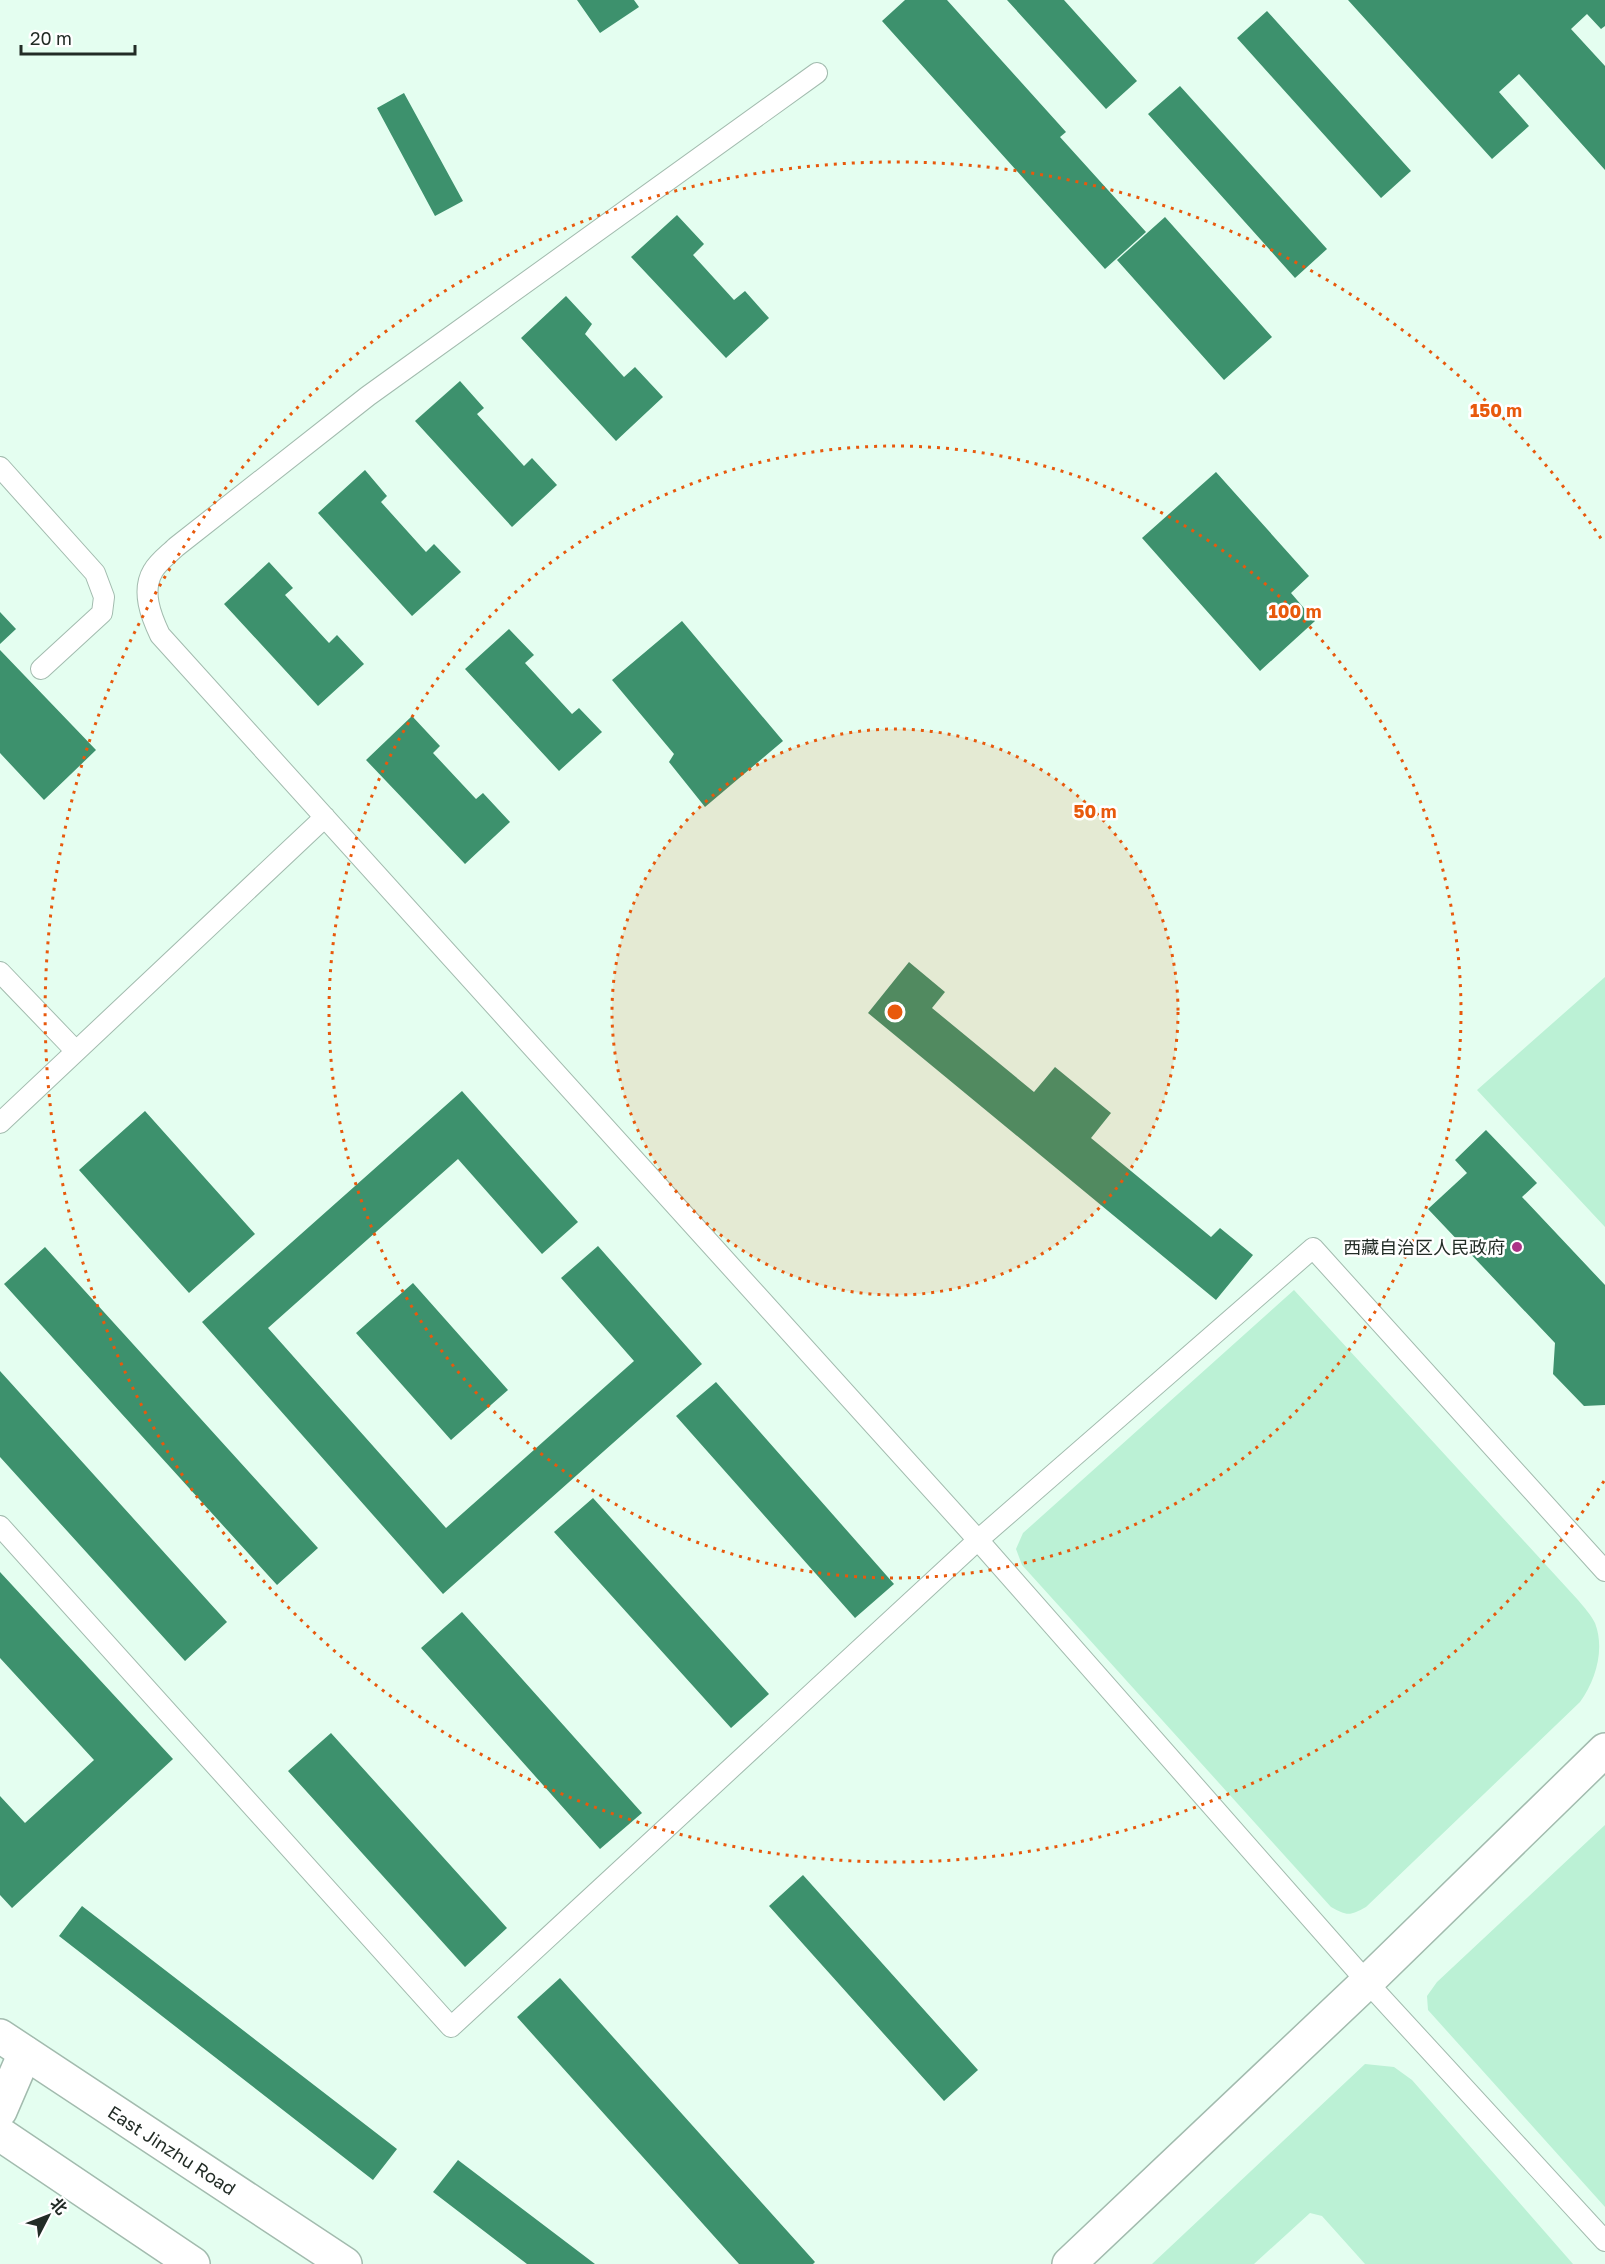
<svg xmlns="http://www.w3.org/2000/svg" width="1605" height="2264" viewBox="0 0 1605 2264" font-family="'Golos Text','Noto Sans SC',sans-serif">
  <rect width="100%" height="100%" fill="#e4fef0"/>
  <!-- green -->
  <path fill="#bbf1d5" d="M1605 977V1227L1477 1090Z
    M1294 1290 1578 1600C1584 1607 1591 1615 1595 1623 1605 1649 1596 1680 1580 1702L1366 1907C1350 1916 1347 1916 1331 1907L1022 1565 1016 1549 1023 1533Z
    M1605 1825V2207L1428 2010 1427 1996 1437 1982Z
    M1365 2064 1394 2067 1412 2080 1573 2264H1365L1322 2216 1310 2213 1254 2264H1152Z"/>
  <!-- building -->
  <path fill="#3d916d" d="M577 0H634L639 7 600 33Z
    M905 0H947L1066 132 1060 137 1146 232 1105 269 882 21Z
    M1007 0H1064L1137 81 1106 109Z
    M1348 0H1605V26L1601 29 1587 14 1571 29 1605 66V170L1519 74 1499 92 1529 126 1492 159Z
    M1267 11 1411 171 1381 198 1237 38Z
    M1180 86 1327 249 1295 278 1148 114Z
    M404 93 463 201 435 216 377 108Z
    M677 215 704 244 693 255 734 300 745 291 769 318 726 358 631 257Z
    M1165 217 1272 337 1224 380 1117 260Z
    M566 296 592 324 585 334 624 377 635 367 663 397 616 441 521 338Z
    M460 381 484 408 477 414 524 466 532 458 557 485 512 527 415 421Z
    M365 470 387 496 381 502 426 552 434 544 461 572 412 616 318 513Z
    M1216 472 1309 576 1291 593 1315 621 1260 671 1142 538Z
    M269 562 293 588 285 595 329 643 337 635 364 664 318 706 224 604Z
    M0 612 16 629 0 644Z
    M682 621 783 741 705 807 669 762 674 754 612 680Z
    M509 629 534 655 525 663 572 714 579 708 602 732 559 771 465 669Z
    M0 650 96 750 44 800 0 753Z
    M412 716 440 746 433 753 476 799 483 793 510 822 465 864 366 760Z
    M909 962 945 992 932 1008 1034 1092 1055 1067 1111 1113 1091 1138 1211 1237 1220 1228 1253 1255 1216 1300 868 1013Z
    M462 1091 578 1222 542 1254 458 1159 268 1328 446 1528 634 1361 561 1278 598 1246 702 1364 443 1594 202 1322Z
    M145 1111 255 1234 189 1293 79 1170Z
    M1486 1130 1537 1183 1522 1197 1605 1285V1405L1584 1406 1553 1374 1555 1343 1428 1209 1467 1173 1455 1160Z
    M45 1247 318 1548 277 1585 4 1284Z
    M413 1283 508 1390 451 1440 356 1333Z
    M0 1371 227 1622 185 1661 0 1457Z
    M716 1382 894 1584 855 1618 676 1416Z
    M593 1498 769 1694 731 1728 554 1532Z
    M0 1572 173 1759 12 1908 0 1895V1796L25 1823 94 1760 0 1658Z
    M462 1612 642 1813 600 1849 421 1648Z
    M331 1733 507 1928 465 1967 288 1771Z
    M803 1875 978 2070 944 2101 769 1906Z
    M82 1906 397 2149 373 2180 59 1936Z
    M560 1978 815 2262 813 2264H739L517 2017Z
    M458 2160 595 2264H527L433 2192Z"/>
  <g fill="none" stroke-linecap="round" stroke-linejoin="round">
    <defs>
      <path id="lane" d="M817 73 368 396 176 547C169 554 158 562 153 571 141 591 151 616 160 635L978 1540 1367 1982 1605 2241
        M0 467 95 573 104 597 102 613 41 669
        M0 972 71 1046
        M0 1123 325 817
        M0 1526 451 2027 978 1540 1313 1248 1605 1571"/>
      <path id="street" d="M1069 2264 1367 1982 1605 1750"/>
      <path id="secondary" d="M0 2111 25 2053"/>
      <path id="highway" d="M0 2036 345 2264
        M0 2134 193 2264"/>
    </defs>
    <!-- lane casing -->
    <use href="#lane" stroke="#a2bbae" stroke-width="22"/>
    <!-- street casing -->
    <use href="#street" stroke="#a2bbae" stroke-width="36"/>
    <!-- secondary casing -->
    <use href="#secondary" stroke="#a2bbae" stroke-width="36"/>
    <!-- highway casing -->
    <use href="#highway" stroke="#a2bbae" stroke-width="36"/>
    <!-- lane -->
    <use href="#lane" stroke="#fff" stroke-width="20"/>
    <!-- street -->
    <use href="#street" stroke="#fff" stroke-width="33"/>
    <!-- secondary -->
    <use href="#secondary" stroke="#fff" stroke-width="33"/>
    <!-- highway -->
    <use href="#highway" stroke="#fff" stroke-width="33"/>
  </g>
  <!-- distance rings -->
  <circle cx="895" cy="1012" r="283" fill="#e8590c" fill-opacity=".12"/>
  <g fill="none" stroke="#e8590c" stroke-width="3" stroke-dasharray="3 6">
    <circle cx="895" cy="1012" r="283"/>
    <circle cx="895" cy="1012" r="566"/>
    <path d="M1604 1481A850 850 0 1 1 1604 543"/>
  </g>
  <!-- markers -->
  <circle fill="#ac3387" stroke="#fff" stroke-width="2" cx="1517" cy="1247" r="6"/>
  <g text-anchor="middle" dominant-baseline="central" stroke-width="5" stroke-linejoin="round" paint-order="stroke">
    <!-- poi labels -->
    <g font-size="18" fill="#222c26" stroke="#fff" text-anchor="end">
      <text x="1505" y="1247">西藏自治区人民政府</text>
    </g>
    <!-- street labels -->
    <g font-size="18" fill="#222c26" stroke="#fff">
      <text transform="translate(172 2150) rotate(33)">East Jinzhu Road</text>
    </g>
  </g>
  <circle cx="895" cy="1012" r="9" fill="#e8590c" stroke="#fff" stroke-width="3"/>
  <g font-size="18" text-anchor="middle" font-weight="bold" fill="#e8590c" stroke="#fff" stroke-width="5" stroke-linejoin="round" paint-order="stroke">
    <text x="1496" y="417">150 m</text>
    <text x="1295" y="618">100 m</text>
    <text x="1095" y="818">50 m</text>
  </g>
  <!-- north arrow -->
  <g transform="translate(48 2216) rotate(48)" stroke="#ffffff" stroke-width="4.5" paint-order="stroke">
  <path d="M0-4.5L10 22L0 15L-10 22Z" fill="#222c26"/>
  <text y="-9" font-size="16" font-weight="bold" text-anchor="middle" fill="#222c26">北</text>
  </g>
  <!-- scale -->
  <path d="M21 45v9h114v-9" fill="none" stroke="#222c26" stroke-width="3"/>
  <text x="30" y="45" font-size="18" fill="#222c26" stroke="#ffffff" stroke-width="4.5" paint-order="stroke">20 m</text>
</svg>
